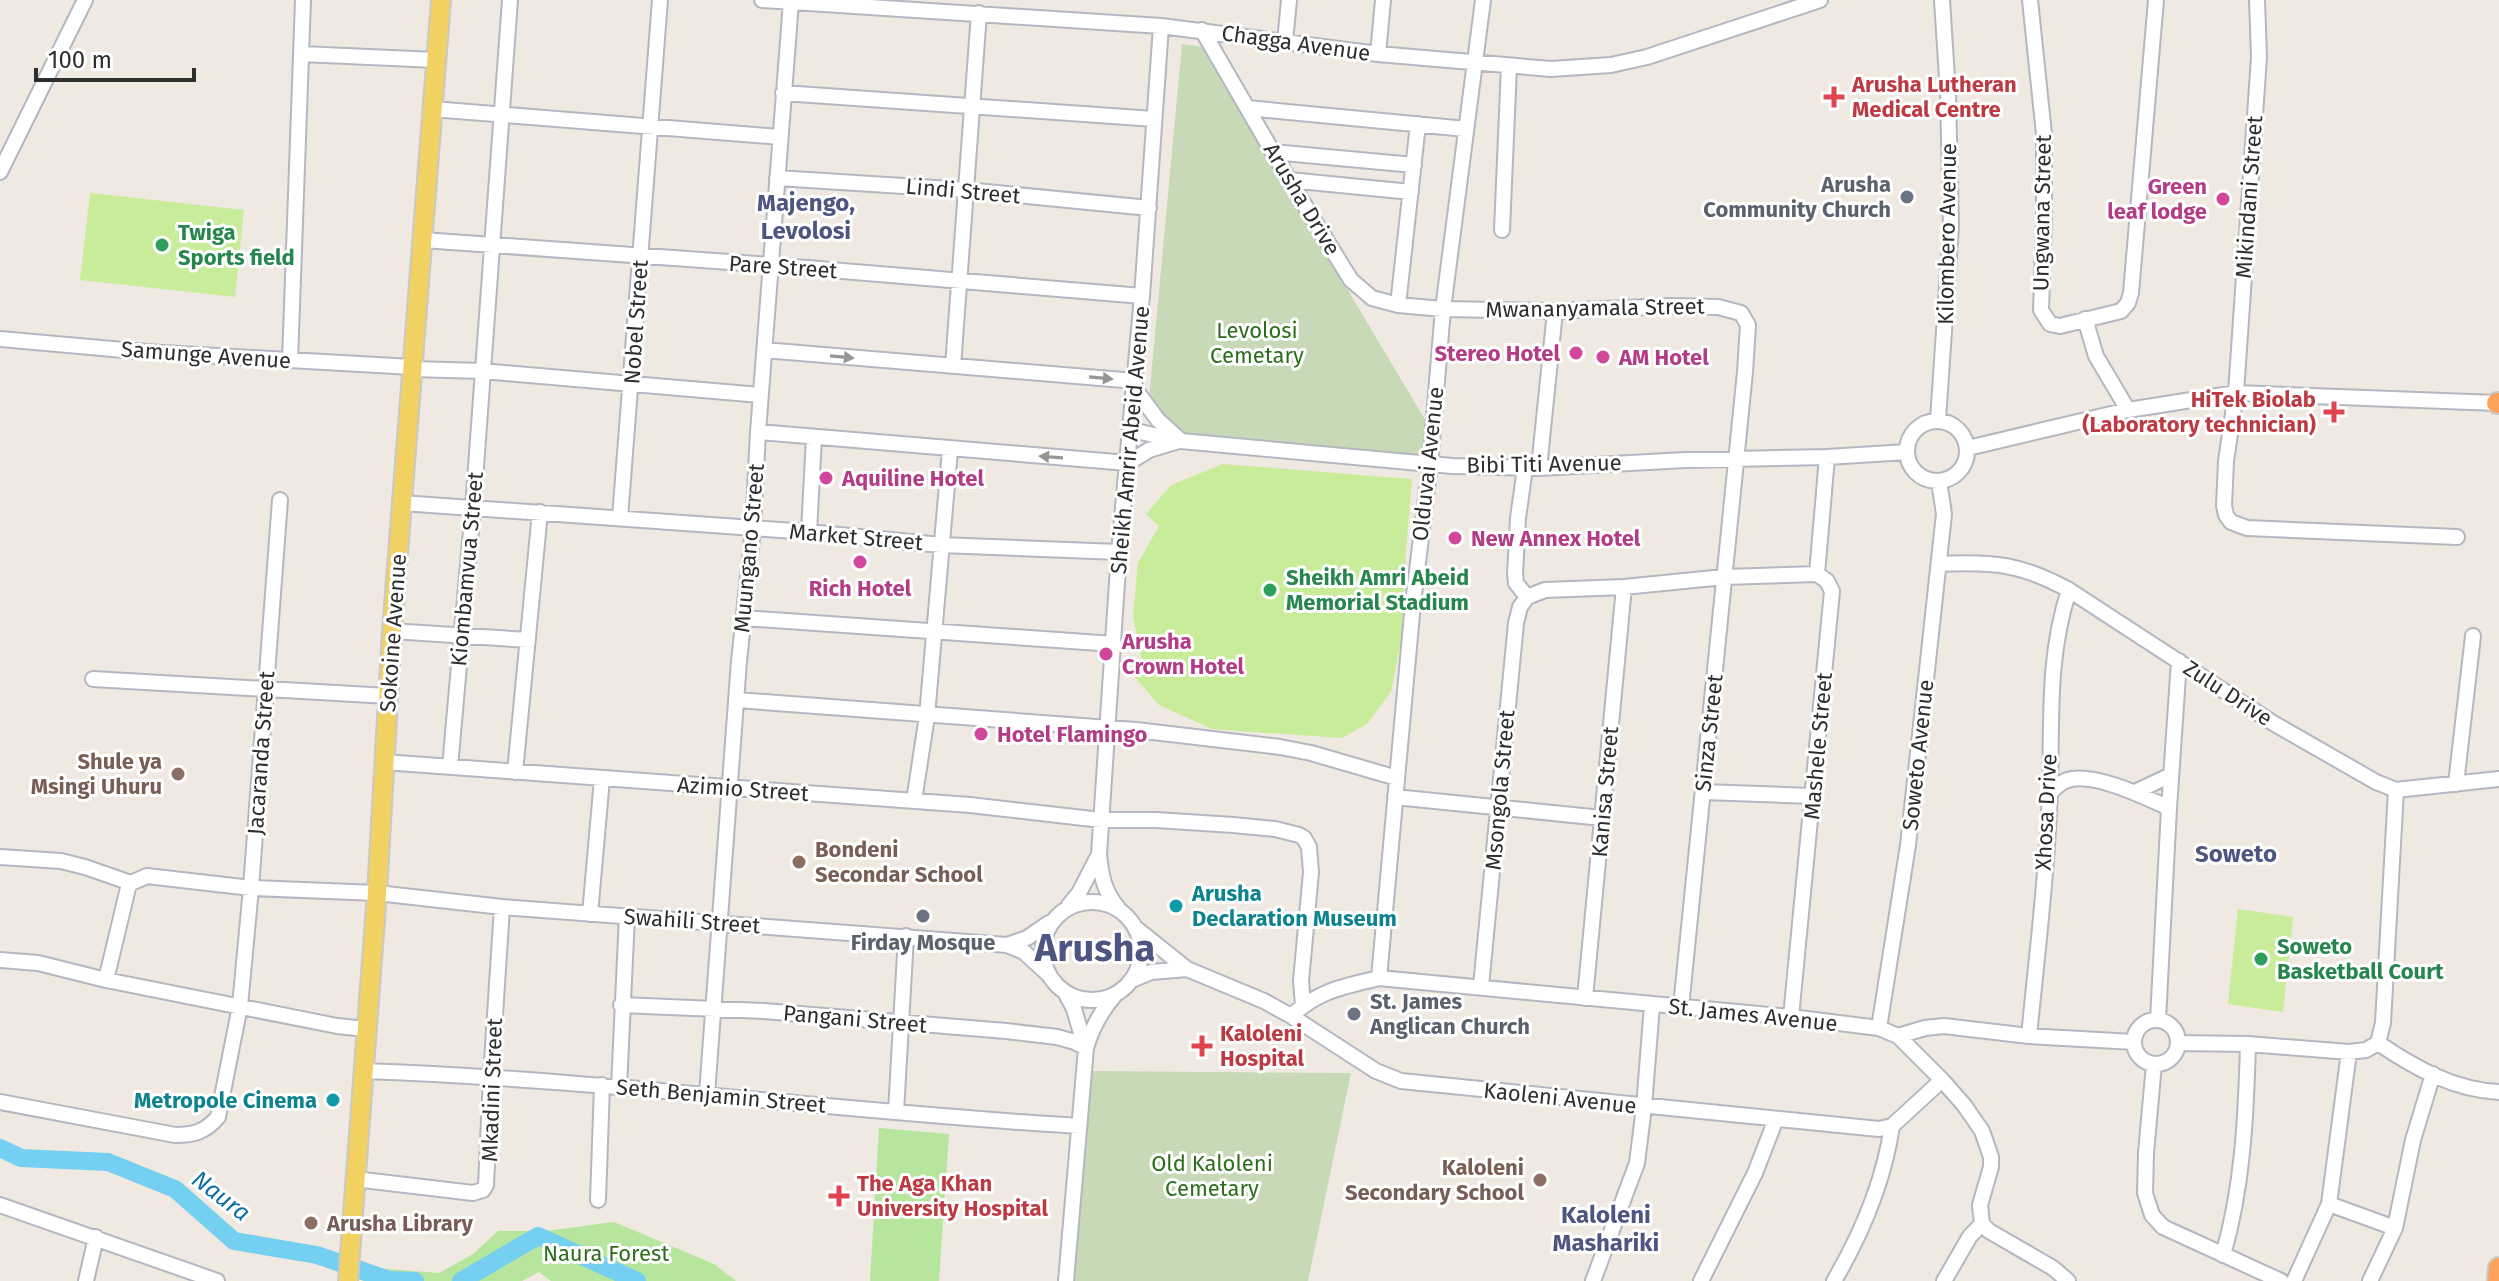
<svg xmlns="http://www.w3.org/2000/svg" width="2499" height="1281" viewBox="0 0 2499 1281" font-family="'Fira Sans',sans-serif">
  <rect width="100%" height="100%" fill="#efe9e1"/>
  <!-- green -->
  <path fill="#b6e59e" d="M879 1128 949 1134 939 1281H870Z
    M614 1222 714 1264 736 1281H551L539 1272 522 1281H362V1267L439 1273 473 1254 498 1231H546Z"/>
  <!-- cemetery -->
  <path fill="#c8d9b8" d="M1182 44 1203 47 1436 438 1434 458 1183 442 1149 399Z
    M1091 1071 1351 1073 1308 1281H1074Z"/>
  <!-- pitch -->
  <path fill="#c9ec9a" d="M90 193 244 210 235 297 80 280Z
    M1223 464 1412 479 1406 551 1402 635 1391 692 1367 724 1342 738 1212 729 1159 705 1132 674 1142 662 1133 616 1138 563 1159 526 1146 514 1171 485Z
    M2238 909 2293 917 2283 1012 2228 1004Z"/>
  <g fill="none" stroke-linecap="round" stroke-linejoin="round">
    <!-- river -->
    <path stroke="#75cff0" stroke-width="18" d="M0 1148 21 1158 108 1162 175 1189 234 1241 317 1255 389 1280 415 1281
      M461 1281 538 1236 637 1281"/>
    <defs>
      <path id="minor" d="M762 0 1161 26 1378 54 1551 69 1611 65 1647 57 1820 0
        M2030 0 2044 134V220L2041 310 2050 324 2060 326 2121 311 2128 303 2131 293 2156 0
        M2257 0 2259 57 2236 393 2226 461 2224 506 2226 515 2231 522 2247 528 2457 537
        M1202 30 1289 180 1351 280 1372 298 1398 305 1443 309 1555 311 1671 306 1718 307 1741 313 1748 325 1745 372 1681 1007
        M1285 42 1289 0
        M302 54 436 60
        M1378 54 1383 0
        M783 93 1154 119
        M1247 108 1466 129
        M432 109 780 137
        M1273 152 1414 165
        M0 172 85 0
        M777 178 966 190 1149 208
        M1289 180 1411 192
        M1502 230 1509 66
        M423 240 771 265 1142 296
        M1398 305 1418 124
        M2085 319 2096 356 2128 410
        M0 339 146 352 412 367
        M764 350 1135 381
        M290 361 303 0
        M953 366 979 13
        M412 369 482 371 760 395
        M1135 389 1158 420 1179 439
        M1938 420 1951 227 1948 94 1942 0
        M1907 451a30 30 0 1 1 60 0a30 30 0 1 1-60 0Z
        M1131 430 1181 441 1452 466 1539 468 1685 460 1827 457 1907 452
        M758 432 1128 463 1149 450 1179 441
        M1968 448 2128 410 2236 393 2497 403
        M1525 468 1518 518 1515 574 1516 583 1527 597
        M1539 468 1555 311
        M402 503 809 532 941 545 1119 552
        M620 518 660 0
        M809 532 814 437
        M1939 564C1992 561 2022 564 2069 590L2273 723 2376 782 2396 790 2499 779
        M1817 574 1827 457
        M743 618 1114 644
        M392 631 528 640
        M93 679 388 696
        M737 700 1136 730 1280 747 1311 753 1397 778
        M384 762 970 805 1101 820H1156L1233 825 1275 829 1299 835 1304 838 1309 847 1311 872 1301 981 1303 1005
        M450 767 473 508 510 0
        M515 772 540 512
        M2456 784 2473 636
        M1704 792 1813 796
        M2135 792 2171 775
        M2050 793C2054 789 2060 783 2065 781 2090 770 2145 797 2169 808
        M1395 797 1602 818
        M914 801 927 716 950 450
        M0 857 61 861 85 867 131 883
        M1043 951a49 49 0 1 1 98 0a49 49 0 1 1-98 0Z
        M1069 905 1079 893 1097 858
        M1118 908C1104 891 1101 876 1099 854L1119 552 1142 296 1161 26
        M590 914 602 779
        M1137 929 1187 969 1264 1001 1291 1016 1376 1071 1401 1081 1879 1129 1892 1126 1942 1080
        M1007 945 1027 938 1049 923
        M0 960 38 963 106 980 337 1026 366 1029
        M1379 978 1413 603 1430 465 1443 309 1483 0
        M106 980 128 888 131 883 147 876 251 888 377 893 502 907 1007 945 1024 952 1049 975
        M1132 980 1151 972 1187 969
        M1481 986 1516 623 1520 607 1527 597 1545 590 1624 587 1724 577 1817 574 1827 581 1832 591 1791 1017
        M1065 992 1074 1009 1085 1047
        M1585 998 1624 587
        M621 1005 764 1011 1006 1031 1057 1037 1075 1042 1086 1048
        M1291 1016C1320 990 1342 987 1379 978L1791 1017 1879 1028 1898 1036 1942 1080 1964 1105 1982 1131 1991 1157V1167L1980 1205 1982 1224 1989 1231 2053 1268 2068 1281
        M2158 1020 2169 808 2179 661
        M2134 1042a22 22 0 1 1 44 0a22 22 0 1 1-44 0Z
        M1879 1028 1908 845 1944 514 1939 481
        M1898 1036 1925 1028 1944 1026 2029 1036 2134 1042
        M2029 1036C2037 955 2047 872 2050 791 2052 721 2047 657 2069 590
        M2178 1043 2248 1044 2349 1052 2366 1050 2378 1043 2383 1023 2396 790
        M2378 1043C2415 1068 2454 1090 2499 1092
        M2154 1064 2146 1153 2145 1193 2152 1215 2163 1227 2281 1281
        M362 1071C602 1079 840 1112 1079 1126
        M619 1087 627 916
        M707 1094 739 661 753 528 758 432 791 2
        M0 1102 175 1135C194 1135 205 1132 218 1117L240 1006 251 888 280 500
        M896 1112 906 936
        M355 1179 473 1193 483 1190 486 1185 491 1077 502 907
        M598 1200 602 1085
        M2329 1204 2395 1228
        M0 1205 217 1281
        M2223 1255C2243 1186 2246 1116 2248 1044
        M86 1281 96 1237
        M1066 1281 1086 1048C1092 1027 1101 1011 1115 995
        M1593 1281 1637 1163 1644 1107 1652 1005
        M1701 1281 1755 1173 1776 1119
        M1834 1281C1862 1233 1884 1181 1892 1126
        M1944 1281 1970 1236 1982 1224
        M2294 1281 2329 1204 2349 1052
        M2370 1281 2395 1228 2413 1140 2433 1074"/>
      <path id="major" d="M348 1281 377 893 392 631 441 0"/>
      <path id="highway" d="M2497 403H2499
        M2498 1281 2499 1268"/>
    </defs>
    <!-- minor casing -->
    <use href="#minor" stroke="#b4b7c1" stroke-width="18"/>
    <!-- major casing -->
    <use href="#major" stroke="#c9c9c9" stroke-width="22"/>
    <!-- highway casing -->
    <use href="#highway" stroke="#c9c9c9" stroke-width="24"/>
    <!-- minor -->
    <use href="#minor" stroke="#fff" stroke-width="14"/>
    <!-- major -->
    <use href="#major" stroke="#f2d163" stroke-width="18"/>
    <!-- highway -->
    <use href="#highway" stroke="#ffa35c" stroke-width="20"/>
  </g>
  <!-- one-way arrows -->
  <defs><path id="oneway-solid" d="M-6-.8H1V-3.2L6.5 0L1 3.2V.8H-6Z" transform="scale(2)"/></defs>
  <g fill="#969696">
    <use href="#oneway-solid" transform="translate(842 357) rotate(5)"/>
    <use href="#oneway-solid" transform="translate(1101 378) rotate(5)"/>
    <use href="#oneway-solid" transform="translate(1051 457) rotate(-176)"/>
  </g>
  <!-- markers -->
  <g fill="#e0444e" stroke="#fff" stroke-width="3">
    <path d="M1830 85h8v8h8v8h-8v8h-8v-8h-8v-8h8z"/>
    <path d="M2330 400h8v8h8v8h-8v8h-8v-8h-8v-8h8z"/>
    <path d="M1198 1034h8v8h8v8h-8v8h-8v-8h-8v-8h8z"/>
    <path d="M835 1184h8v8h8v8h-8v8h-8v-8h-8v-8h8z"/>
  </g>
  <g fill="#6b7280" stroke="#fff" stroke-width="3">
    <circle cx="1907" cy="197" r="8"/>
    <circle cx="923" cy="916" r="8"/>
    <circle cx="1354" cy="1014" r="8"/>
  </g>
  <g fill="#d1479c" stroke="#fff" stroke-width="3">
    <circle cx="2223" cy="199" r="8"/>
    <circle cx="1576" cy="353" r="8"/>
    <circle cx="1603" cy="357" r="8"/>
    <circle cx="826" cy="478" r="8"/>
    <circle cx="1455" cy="538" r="8"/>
    <circle cx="860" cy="562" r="8"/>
    <circle cx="1106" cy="654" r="8"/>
    <circle cx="981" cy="734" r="8"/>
  </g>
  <g fill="#2e9e5b" stroke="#fff" stroke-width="3">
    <circle cx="162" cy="245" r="8"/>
    <circle cx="1270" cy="590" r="8"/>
    <circle cx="2261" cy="959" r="8"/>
  </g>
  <g fill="#8d6e63" stroke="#fff" stroke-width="3">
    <circle cx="178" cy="774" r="8"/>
    <circle cx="799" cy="862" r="8"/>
    <circle cx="1540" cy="1180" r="8"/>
    <circle cx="311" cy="1223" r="8"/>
  </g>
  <g fill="#0f9aa8" stroke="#fff" stroke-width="3">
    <circle cx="1176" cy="906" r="8"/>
    <circle cx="333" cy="1100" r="8"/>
  </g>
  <g text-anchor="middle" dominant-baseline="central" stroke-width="6" stroke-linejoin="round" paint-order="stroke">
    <!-- street labels -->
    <g font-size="22" fill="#2e2e2e" stroke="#fff">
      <text transform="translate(1296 43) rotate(8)">Chagga Avenue</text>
      <text transform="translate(963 191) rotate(5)">Lindi Street</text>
      <text transform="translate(2249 197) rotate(-86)">Mikindani Street</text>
      <text transform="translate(1302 199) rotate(59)">Arusha Drive</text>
      <text transform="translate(2042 213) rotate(-89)">Ungwana Street</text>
      <text transform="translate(1947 234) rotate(-89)">Kilombero Avenue</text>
      <text transform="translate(783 267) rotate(4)">Pare Street</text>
      <text transform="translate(1595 308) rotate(-1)">Mwananyamala Street</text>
      <text transform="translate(636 322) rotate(-86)">Nobel Street</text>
      <text transform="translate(206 355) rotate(4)">Samunge Avenue</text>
      <text transform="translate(1130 440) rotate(-85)">Sheikh Amrir Abeid Avenue</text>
      <text transform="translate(1428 464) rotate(-84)">Olduvai Avenue</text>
      <text transform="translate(1544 464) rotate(-1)">Bibi Titi Avenue</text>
      <text transform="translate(856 537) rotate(5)">Market Street</text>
      <text transform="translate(749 548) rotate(-85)">Muungano Street</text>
      <text transform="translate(467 569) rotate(-85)">Kiombamvua Street</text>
      <text transform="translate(393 633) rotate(-86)">Sokoine Avenue</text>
      <text transform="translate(2228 693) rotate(33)">Zulu Drive</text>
      <text transform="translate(1709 733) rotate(-84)">Sinza Street</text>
      <text transform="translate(1818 746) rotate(-85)">Mashele Street</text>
      <text transform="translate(261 753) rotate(-86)">Jacaranda Street</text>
      <text transform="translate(1918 755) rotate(-84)">Soweto Avenue</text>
      <text transform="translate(743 789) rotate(4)">Azimio Street</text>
      <text transform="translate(1500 790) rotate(-85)">Msongola Street</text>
      <text transform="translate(1605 792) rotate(-85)">Kanisa Street</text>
      <text transform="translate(2046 812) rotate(-87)">Xhosa Drive</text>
      <text transform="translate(692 921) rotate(4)">Swahili Street</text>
      <text transform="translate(1753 1015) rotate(6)">St. James Avenue</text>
      <text transform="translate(855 1019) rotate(5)">Pangani Street</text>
      <text transform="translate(492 1090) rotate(-88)">Mkadini Street</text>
      <text transform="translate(721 1096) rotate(5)">Seth Benjamin Street</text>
      <text transform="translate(1560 1098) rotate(6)">Kaoleni Avenue</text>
    </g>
    <!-- health labels -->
    <g font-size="22" font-weight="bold" fill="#be3a42" stroke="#fff" text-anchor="start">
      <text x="1852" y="84">Arusha Lutheran<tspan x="1852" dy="25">Medical Centre</tspan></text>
      <text x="2316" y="399" text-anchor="end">HiTek Biolab<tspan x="2316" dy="25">(Laboratory technician)</tspan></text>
      <text x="1220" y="1033">Kaloleni<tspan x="1220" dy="25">Hospital</tspan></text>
      <text x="857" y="1183">The Aga Khan<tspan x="857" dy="25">University Hospital</tspan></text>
    </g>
    <!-- worship labels -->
    <g font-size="22" font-weight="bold" fill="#5b616d" stroke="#fff" text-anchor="end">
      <text x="1891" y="184">Arusha<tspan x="1891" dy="25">Community Church</tspan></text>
      <text x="923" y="942" text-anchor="middle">Firday Mosque</text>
      <text x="1370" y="1001" text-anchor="start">St. James<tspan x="1370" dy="25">Anglican Church</tspan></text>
    </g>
    <!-- hotel labels -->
    <g font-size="22" font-weight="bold" fill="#b23c85" stroke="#fff" text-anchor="start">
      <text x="2207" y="186" text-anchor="end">Green<tspan x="2207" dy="25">leaf lodge</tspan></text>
      <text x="1560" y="353" text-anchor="end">Stereo Hotel</text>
      <text x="1619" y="357">AM Hotel</text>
      <text x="842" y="478">Aquiline Hotel</text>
      <text x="1471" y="538">New Annex Hotel</text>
      <text x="860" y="588" text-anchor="middle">Rich Hotel</text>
      <text x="1122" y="641">Arusha<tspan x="1122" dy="25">Crown Hotel</tspan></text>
      <text x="997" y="734">Hotel Flamingo</text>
    </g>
    <!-- leisure labels -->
    <g font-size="22" font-weight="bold" fill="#27864d" stroke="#fff" text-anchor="start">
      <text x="178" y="232">Twiga<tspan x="178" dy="25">Sports field</tspan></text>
      <text x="1286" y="577">Sheikh Amri Abeid<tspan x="1286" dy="25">Memorial Stadium</tspan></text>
      <text x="2277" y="946">Soweto<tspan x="2277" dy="25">Basketball Court</tspan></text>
    </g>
    <!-- park labels -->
    <g font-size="22" fill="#2c6e1b" stroke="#fff">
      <text x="1257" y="330">Levolosi<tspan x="1257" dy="25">Cemetary</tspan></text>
      <text x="1212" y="1163">Old Kaloleni<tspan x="1212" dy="25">Cemetary</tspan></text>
      <text x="606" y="1253">Naura Forest</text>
    </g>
    <!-- education labels -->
    <g font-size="22" font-weight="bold" fill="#785e54" stroke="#fff" text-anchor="end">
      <text x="162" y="761">Shule ya<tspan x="162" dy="25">Msingi Uhuru</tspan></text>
      <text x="815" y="849" text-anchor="start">Bondeni<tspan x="815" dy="25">Secondar School</tspan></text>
      <text x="1524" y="1167">Kaloleni<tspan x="1524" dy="25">Secondary School</tspan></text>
      <text x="327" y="1223" text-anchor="start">Arusha Library</text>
    </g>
    <!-- culture labels -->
    <g font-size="22" font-weight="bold" fill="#0d838f" stroke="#fff" text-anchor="start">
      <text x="1192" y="893">Arusha<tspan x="1192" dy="25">Declaration Museum</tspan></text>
      <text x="317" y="1100" text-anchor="end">Metropole Cinema</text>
    </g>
    <!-- neighbourhood labels -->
    <g font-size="24" font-weight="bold" fill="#4d5680" stroke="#fff">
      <text x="806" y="203">Majengo,<tspan x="806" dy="28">Levolosi</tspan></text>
      <text x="2236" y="854">Soweto</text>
      <text x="1606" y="1215">Kaloleni<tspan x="1606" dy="28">Mashariki</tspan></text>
    </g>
    <!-- water labels -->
    <g font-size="24" font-style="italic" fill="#0d6fa3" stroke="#fff">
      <text transform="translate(221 1196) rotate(37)">Naura</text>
    </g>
    <!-- town labels -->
    <g font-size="38" font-weight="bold" fill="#4d5680" stroke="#fff">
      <text x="1095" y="948">Arusha</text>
    </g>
  </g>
  <!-- scale -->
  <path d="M36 68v12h158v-12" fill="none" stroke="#2e2e2e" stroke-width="4"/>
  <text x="48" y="68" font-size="24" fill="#2e2e2e" stroke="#ffffff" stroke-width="6" paint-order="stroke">100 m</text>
</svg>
